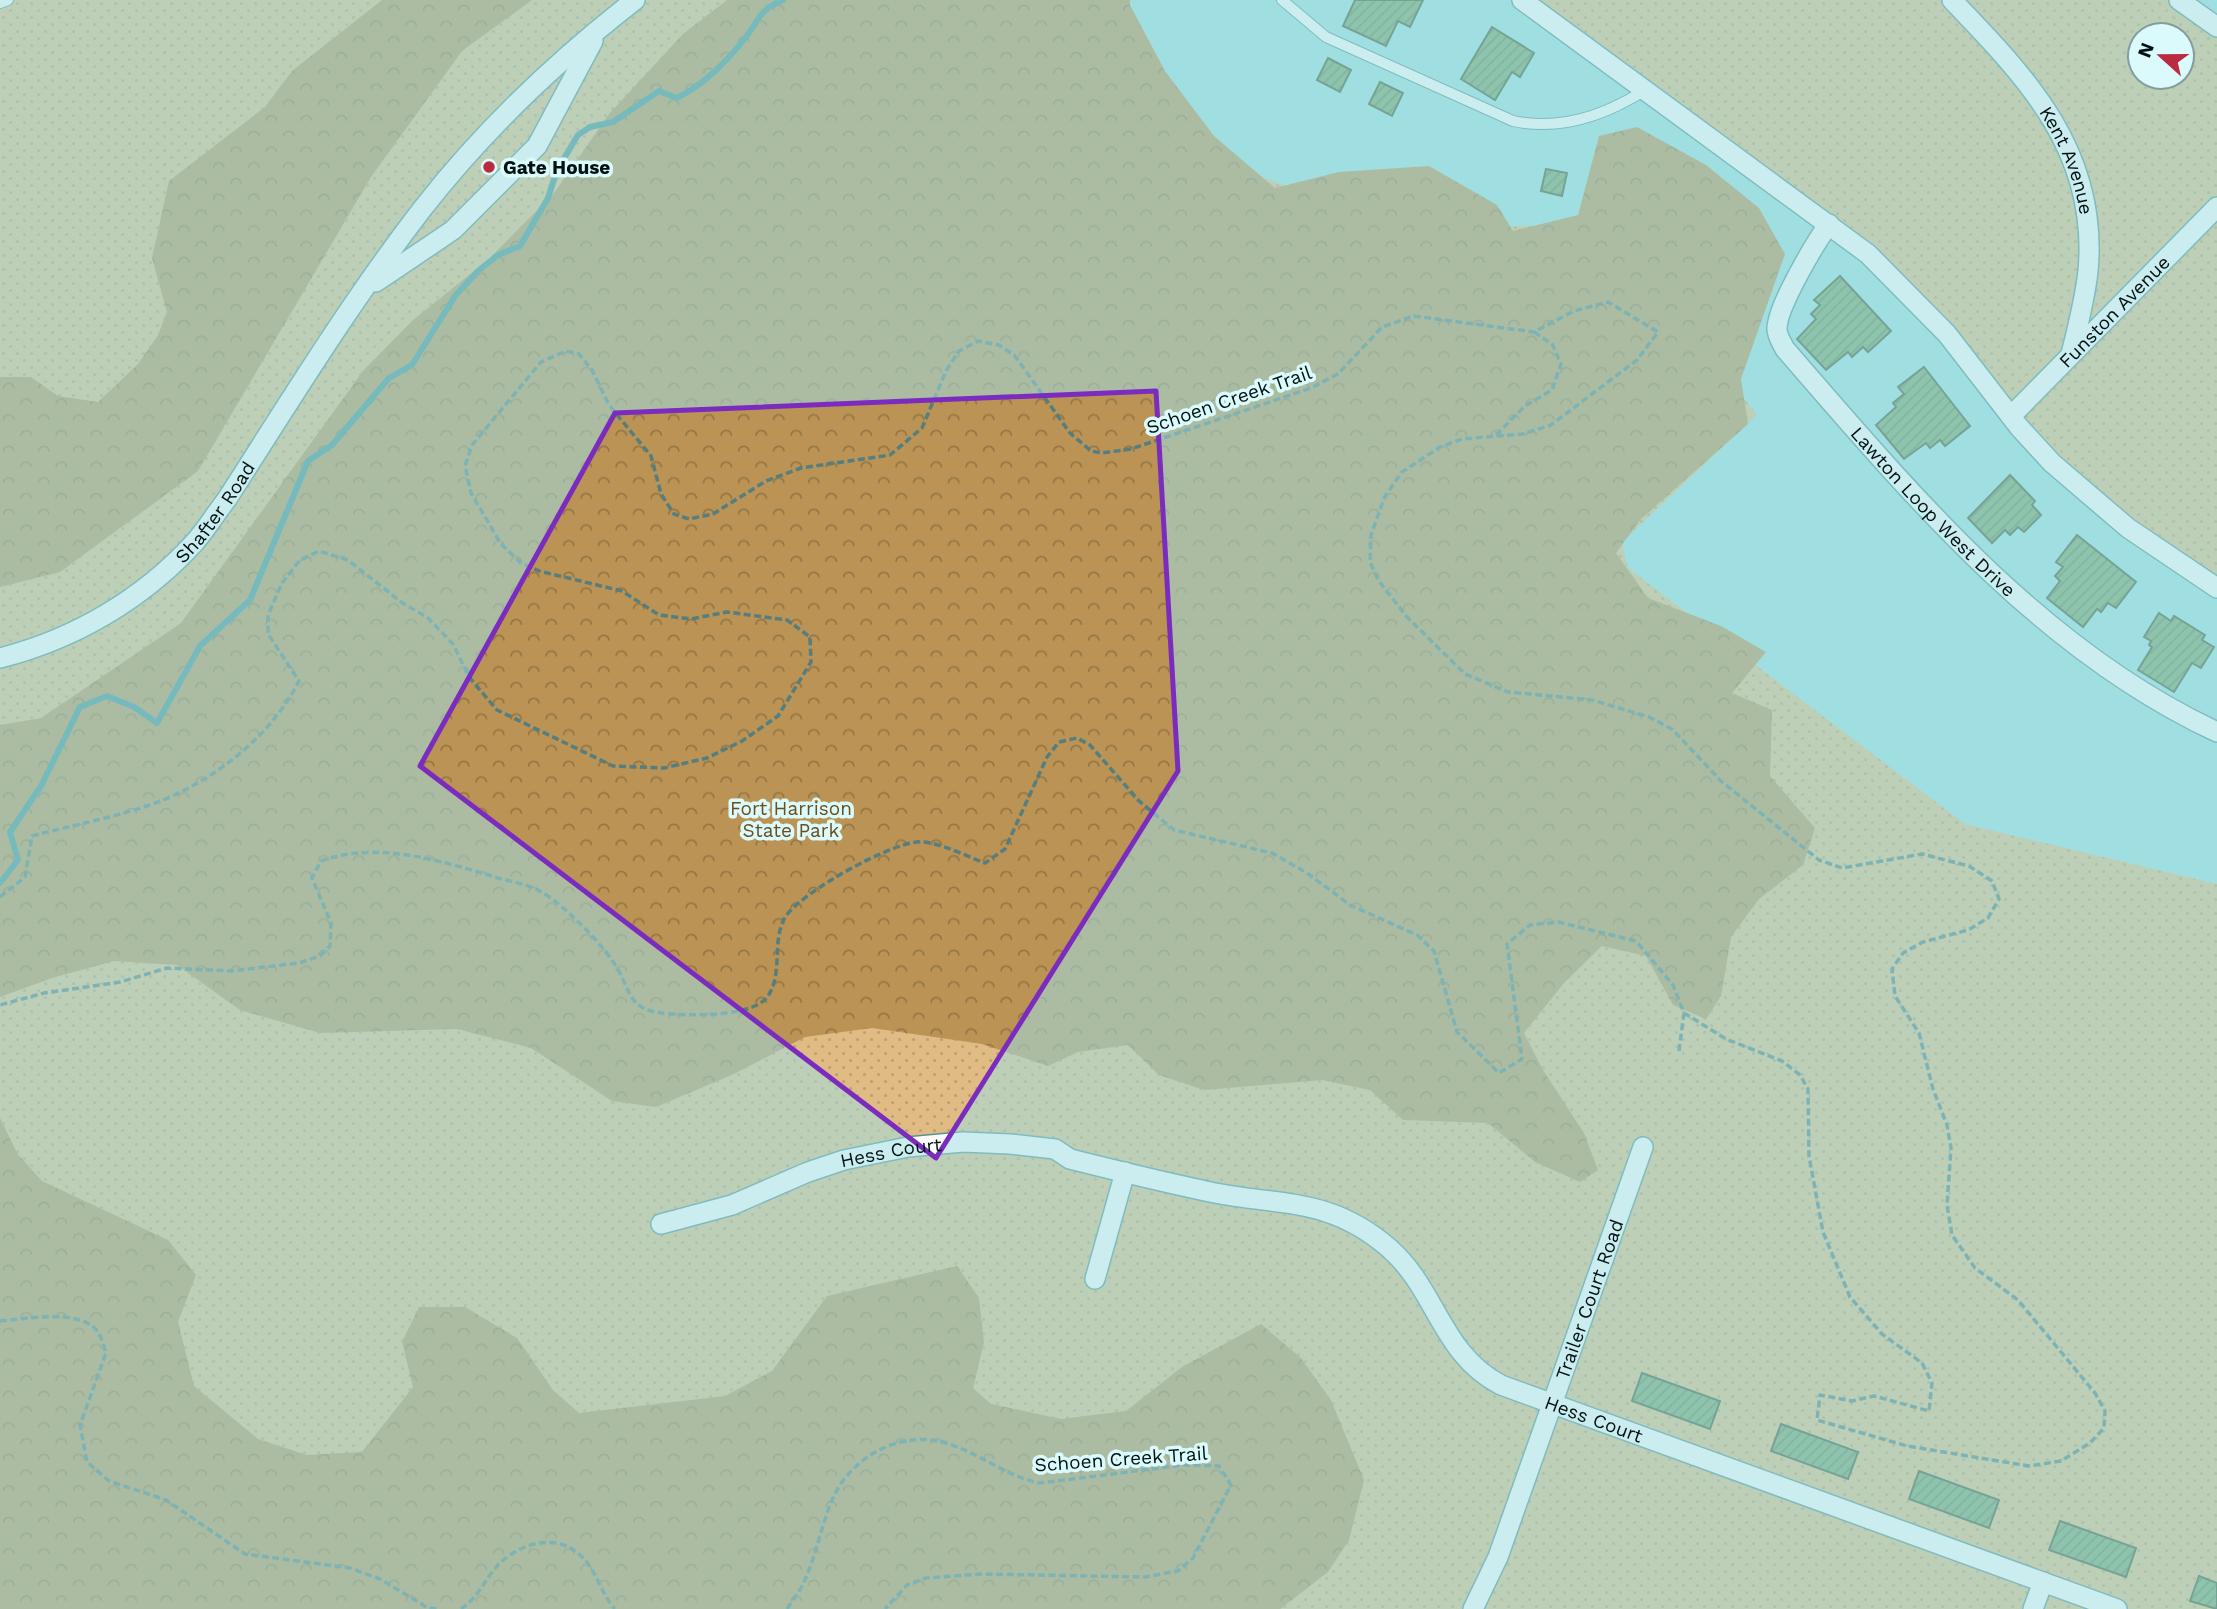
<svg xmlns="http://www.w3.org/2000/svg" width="2217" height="1609" viewBox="0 0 2217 1609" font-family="'Work Sans',sans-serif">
  <defs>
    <pattern id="grass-dots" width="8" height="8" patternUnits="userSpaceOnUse" patternTransform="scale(1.75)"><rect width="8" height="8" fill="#e0bc84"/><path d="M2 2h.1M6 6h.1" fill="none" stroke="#bea171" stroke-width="1.8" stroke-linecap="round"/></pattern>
    <pattern id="forest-crowns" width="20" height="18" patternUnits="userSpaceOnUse" patternTransform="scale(1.75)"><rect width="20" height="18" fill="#ba9355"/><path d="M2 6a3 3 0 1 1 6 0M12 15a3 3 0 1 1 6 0" fill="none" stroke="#957745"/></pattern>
    <pattern id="building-hatch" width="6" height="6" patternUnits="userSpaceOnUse" patternTransform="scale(1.75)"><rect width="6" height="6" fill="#78a26a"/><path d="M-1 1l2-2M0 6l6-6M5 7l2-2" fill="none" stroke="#608356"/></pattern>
  </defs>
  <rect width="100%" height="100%" fill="#a0dfe1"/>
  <!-- grass -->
  <path fill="url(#grass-dots)" fill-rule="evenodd" d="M0 0H1123L1134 69 1248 172 1413 231 1608 222 1757 415 1622 542 1628 568 1965 824 2217 884V1609H0Z
    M1522 0H2179L2217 27V588L2092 499 1909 293ZM2140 35H2182V77H2140Z"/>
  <!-- forest -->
  <path fill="url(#forest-crowns)" d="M382 0H532L462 51 371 177 198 471 60 572 0 587V377H31L58 396 98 402 138 364 158 335 167 312 152 258 169 181 265 107 292 71Z
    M727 0H1130V5L1165 71 1214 136 1275 188 1339 172 1429 166 1497 205 1513 231 1578 215 1599 136 1637 127 1706 165 1759 208 1785 254 1741 379 1748 424 1641 519 1616 553 1648 598 1721 626 1766 652 1732 693 1772 710 1770 776 1815 828 1803 865 1759 899 1731 937 1721 996 1706 1019 1673 1005 1646 956 1602 946 1564 983 1524 1033 1543 1070 1584 1133 1598 1170 1580 1182 1535 1162 1488 1123 1403 1120 1370 1090 1322 1080 1204 1090 1159 1075 1128 1045 1078 1052 1048 1066 982 1044 872 1028 805 1037 734 1074 656 1107 612 1101 531 1048 457 1029 320 1033 240 1010 177 965 114 961 52 978 0 997V725L41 718 181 623 363 371 412 321 490 258 554 193 609 114 683 34Z
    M0 1118 17 1153 42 1181 168 1240 196 1275 178 1322 194 1386 258 1439 307 1455 362 1452 413 1387 402 1342 419 1307H465L517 1338 553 1390 579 1413 725 1396 772 1371 827 1296 957 1266 979 1298 984 1342 973 1388 991 1404 1061 1419 1126 1411 1182 1367 1261 1324 1301 1358 1331 1400 1364 1480 1349 1540 1328 1572 1280 1609H0Z"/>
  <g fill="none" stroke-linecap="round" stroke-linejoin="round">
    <!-- stream -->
    <path stroke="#438e90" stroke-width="6" d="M0 883 18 860 10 832 41 786 80 707 107 696 134 707 157 723 200 646 250 600 308 461 332 445 389 378 412 365 455 296 478 271 498 255 520 246 548 198 557 170 578 135 590 127 613 122 659 91 677 98C706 83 726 62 746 37 762 16 758 11 783 0"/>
  </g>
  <!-- building -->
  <path fill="url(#building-hatch)" stroke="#425d3a" stroke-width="2" d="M1355 0H1423L1410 27 1398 21 1386 46 1343 26Z
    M1492 27 1534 53 1520 77 1512 72 1495 100 1461 79Z
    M1328 58 1351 70 1340 92 1317 80Z
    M1380 82 1403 93 1392 116 1369 104Z
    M1546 169 1567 173 1562 196 1541 191Z
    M1840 276 1891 331 1868 352 1863 347 1852 357 1848 352 1826 370 1797 339 1816 319 1811 314 1820 305 1814 300Z
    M1924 367 1970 426 1945 446 1940 440 1930 448 1926 443 1904 459 1876 425 1896 407 1893 403 1904 394 1898 387Z
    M2010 475 2035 501 2032 505 2041 515 2024 532 2018 527 2010 535 2005 530 1992 543 1968 518Z
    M2077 535 2136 582 2116 608 2108 603 2101 612 2097 609 2083 627 2047 598 2060 581 2055 576 2063 567 2056 562Z
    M2159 613 2171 621 2174 616 2205 635 2202 640 2214 647 2201 668 2192 663 2174 692 2138 670 2152 647 2149 645 2151 641 2144 637Z
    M1642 1373 1720 1401 1710 1429 1632 1401Z
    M1781 1424 1858 1452 1848 1479 1771 1451Z
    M1919 1471 1999 1500 1989 1528 1909 1499Z
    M2060 1521 2136 1548 2126 1577 2049 1550Z
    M2199 1576 2217 1583V1609L2190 1601Z"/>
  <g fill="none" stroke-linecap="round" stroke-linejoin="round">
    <defs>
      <path id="service" d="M1282 0 1326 37 1513 121C1560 131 1606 115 1645 90
        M0 3 8 0"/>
      <g id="minor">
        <path d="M1522 0 1868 254 1947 334 2019 427 2052 463 2128 528 2217 588"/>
        <path id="s1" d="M1952 0C2027 78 2099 152 2088 271 2085 299 2078 326 2071 354"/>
        <path d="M2179 0 2217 27"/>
        <path id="s2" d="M1829 224C1815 243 1777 307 1777 329 1777 336 1782 343 1785 349 1911 494 2039 649 2217 732"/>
        <path d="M376 282 453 230 537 146 593 41"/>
        <path id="s3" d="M2011 416 2217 207"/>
        <path id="s4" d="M0 658C75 639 143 599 195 542 207 528 216 513 227 499 290 401 351 301 423 208 483 131 558 60 635 0"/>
        <path id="s5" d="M661 1224 732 1205 808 1172 844 1160 908 1147 963 1142 1010 1144 1055 1149 1070 1159C1118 1171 1167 1183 1215 1193 1284 1206 1331 1198 1389 1248 1437 1290 1441 1354 1501 1385L2117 1609"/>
        <path d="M1095 1279 1125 1172"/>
        <path id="s6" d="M1473 1609 1498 1557 1643 1147"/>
        <path d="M2033 1609 2043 1582"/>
      </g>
    </defs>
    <!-- service casing -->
    <use href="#service" stroke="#569395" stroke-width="12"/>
    <!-- minor casing -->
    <use href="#minor" stroke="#569395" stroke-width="22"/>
    <!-- path -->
    <path stroke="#547e7f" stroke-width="3.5" stroke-dasharray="7 3.5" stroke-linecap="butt" d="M1496 435 1525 406 1552 390 1561 364 1552 344 1534 332
      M0 897 25 877 32 836C73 825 118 817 158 802 215 780 271 736 299 681L268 634V615L282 583 300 560 319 551 348 560 401 602 428 618 453 644 469 677 497 710 613 766 664 768 707 758 742 741 778 716 811 662 810 637 787 620 727 612 691 619 659 615 622 591 539 571 521 563 501 544 471 493 465 466 472 445 541 362 566 351 579 354 592 370 609 405 651 456 661 494 674 514 689 519 713 514 766 481 801 468 890 455 922 428 946 371 959 351 978 341 999 345 1015 356 1070 433 1091 451 1102 453 1131 449 1311 388 1338 374 1382 327 1414 316 1534 332 1574 311 1608 302 1658 332 1637 360 1551 425 1523 434 1462 439 1440 447 1402 472 1385 496 1371 535 1370 562 1378 580 1407 617 1465 674 1508 692 1592 700 1649 717 1672 729 1721 781 1819 860 1842 868 1922 854 1969 866 1992 881 1999 899 1988 918 1968 930 1923 942 1903 953 1892 969 1895 996 1919 1033 1933 1089 1947 1125 1951 1148 1947 1205 1952 1235 1975 1268 2018 1300 2095 1393 2105 1411 2104 1428 2090 1443 2061 1461 2029 1466 1907 1446 1817 1420 1820 1395 1852 1401 1874 1396 1929 1411 1932 1383 1922 1363 1882 1334 1850 1297 1823 1232 1809 1156 1808 1089 1800 1075 1782 1061 1726 1039 1684 1013 1673 985 1636 941 1558 922 1530 925 1507 944 1522 1059 1499 1073 1457 1032 1434 951 1417 935 1350 905 1307 873 1272 853 1174 830 1139 801 1090 745 1077 738 1059 742 1047 757 1005 849 985 863C966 856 945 845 925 842 898 837 796 895 784 919 772 943 783 973 768 996 753 1018 686 1016 661 1013 626 1009 630 986 614 963 603 948 589 931 575 919 565 909 550 896 538 890 524 883 506 881 492 876 437 860 377 841 321 861L312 878 331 923 330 946 320 956 299 963 232 971 167 968 120 982 44 993 0 1005
      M1679 1051 1684 1013
      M0 1321C25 1319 82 1308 98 1332 102 1338 104 1347 106 1353L80 1425 87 1462 109 1481 166 1500 245 1554 350 1568 380 1579 428 1608 439 1609
      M461 1609C482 1594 484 1579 499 1564 523 1541 560 1532 584 1559 597 1573 602 1595 615 1609
      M787 1609C793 1600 800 1591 804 1582 816 1556 821 1527 832 1500 849 1460 894 1433 937 1441 974 1448 1003 1476 1040 1483L1184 1465 1219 1466 1231 1485 1193 1558 1178 1571 1145 1577 982 1574 926 1578 907 1585 885 1609"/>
    <!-- service -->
    <use href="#service" stroke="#fff" stroke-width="10"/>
    <!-- minor -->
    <use href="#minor" stroke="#fff" stroke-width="19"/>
  </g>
  <!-- marked area -->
  <path d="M0 0H2217V1609H0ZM1156 391 1178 771 936 1158 420 766 615 413Z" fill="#a0dfe1" fill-opacity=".55" fill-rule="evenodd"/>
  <path fill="none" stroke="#7b2cbf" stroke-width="5" stroke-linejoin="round" d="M1156 391 1178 771 936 1158 420 766 615 413Z"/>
  <!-- markers -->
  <circle fill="#bb2a40" stroke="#dbfafb" stroke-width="2.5" cx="489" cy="167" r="7"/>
  <g text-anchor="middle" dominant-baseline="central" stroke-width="7" stroke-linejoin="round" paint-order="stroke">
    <!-- street labels -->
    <g font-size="19" fill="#001112" stroke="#dbfafb">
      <text stroke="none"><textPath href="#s1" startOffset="200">Kent Avenue</textPath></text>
      <text stroke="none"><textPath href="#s3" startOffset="147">Funston Avenue</textPath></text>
      <text transform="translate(1229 400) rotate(-19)">Schoen Creek Trail</text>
      <text stroke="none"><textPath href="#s4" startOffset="266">Shafter Road</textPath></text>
      <text stroke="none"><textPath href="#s2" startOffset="360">Lawton Loop West Drive</textPath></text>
      <text stroke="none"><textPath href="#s5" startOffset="242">Hess Court</textPath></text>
      <text stroke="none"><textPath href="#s6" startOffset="331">Trailer Court Road</textPath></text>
      <text stroke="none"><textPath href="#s5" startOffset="1038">Hess Court</textPath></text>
      <text transform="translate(1121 1459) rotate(-4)">Schoen Creek Trail</text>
    </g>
    <!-- poi labels -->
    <g font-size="19" font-weight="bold" fill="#001112" stroke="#dbfafb" text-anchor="start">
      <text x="503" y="167">Gate House</text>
    </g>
    <!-- park labels -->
    <g font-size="19" fill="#6a4e1f" stroke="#dbfafb">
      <text x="791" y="808">Fort Harrison<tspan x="791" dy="22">State Park</tspan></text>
    </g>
  </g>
  <!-- north arrow -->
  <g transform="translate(2161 56) rotate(291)"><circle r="33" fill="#dbfafb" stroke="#839d9e" stroke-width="2"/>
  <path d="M0-5L12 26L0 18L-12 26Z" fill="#bb2a40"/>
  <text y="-10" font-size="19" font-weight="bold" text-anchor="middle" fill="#001112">N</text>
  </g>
</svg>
